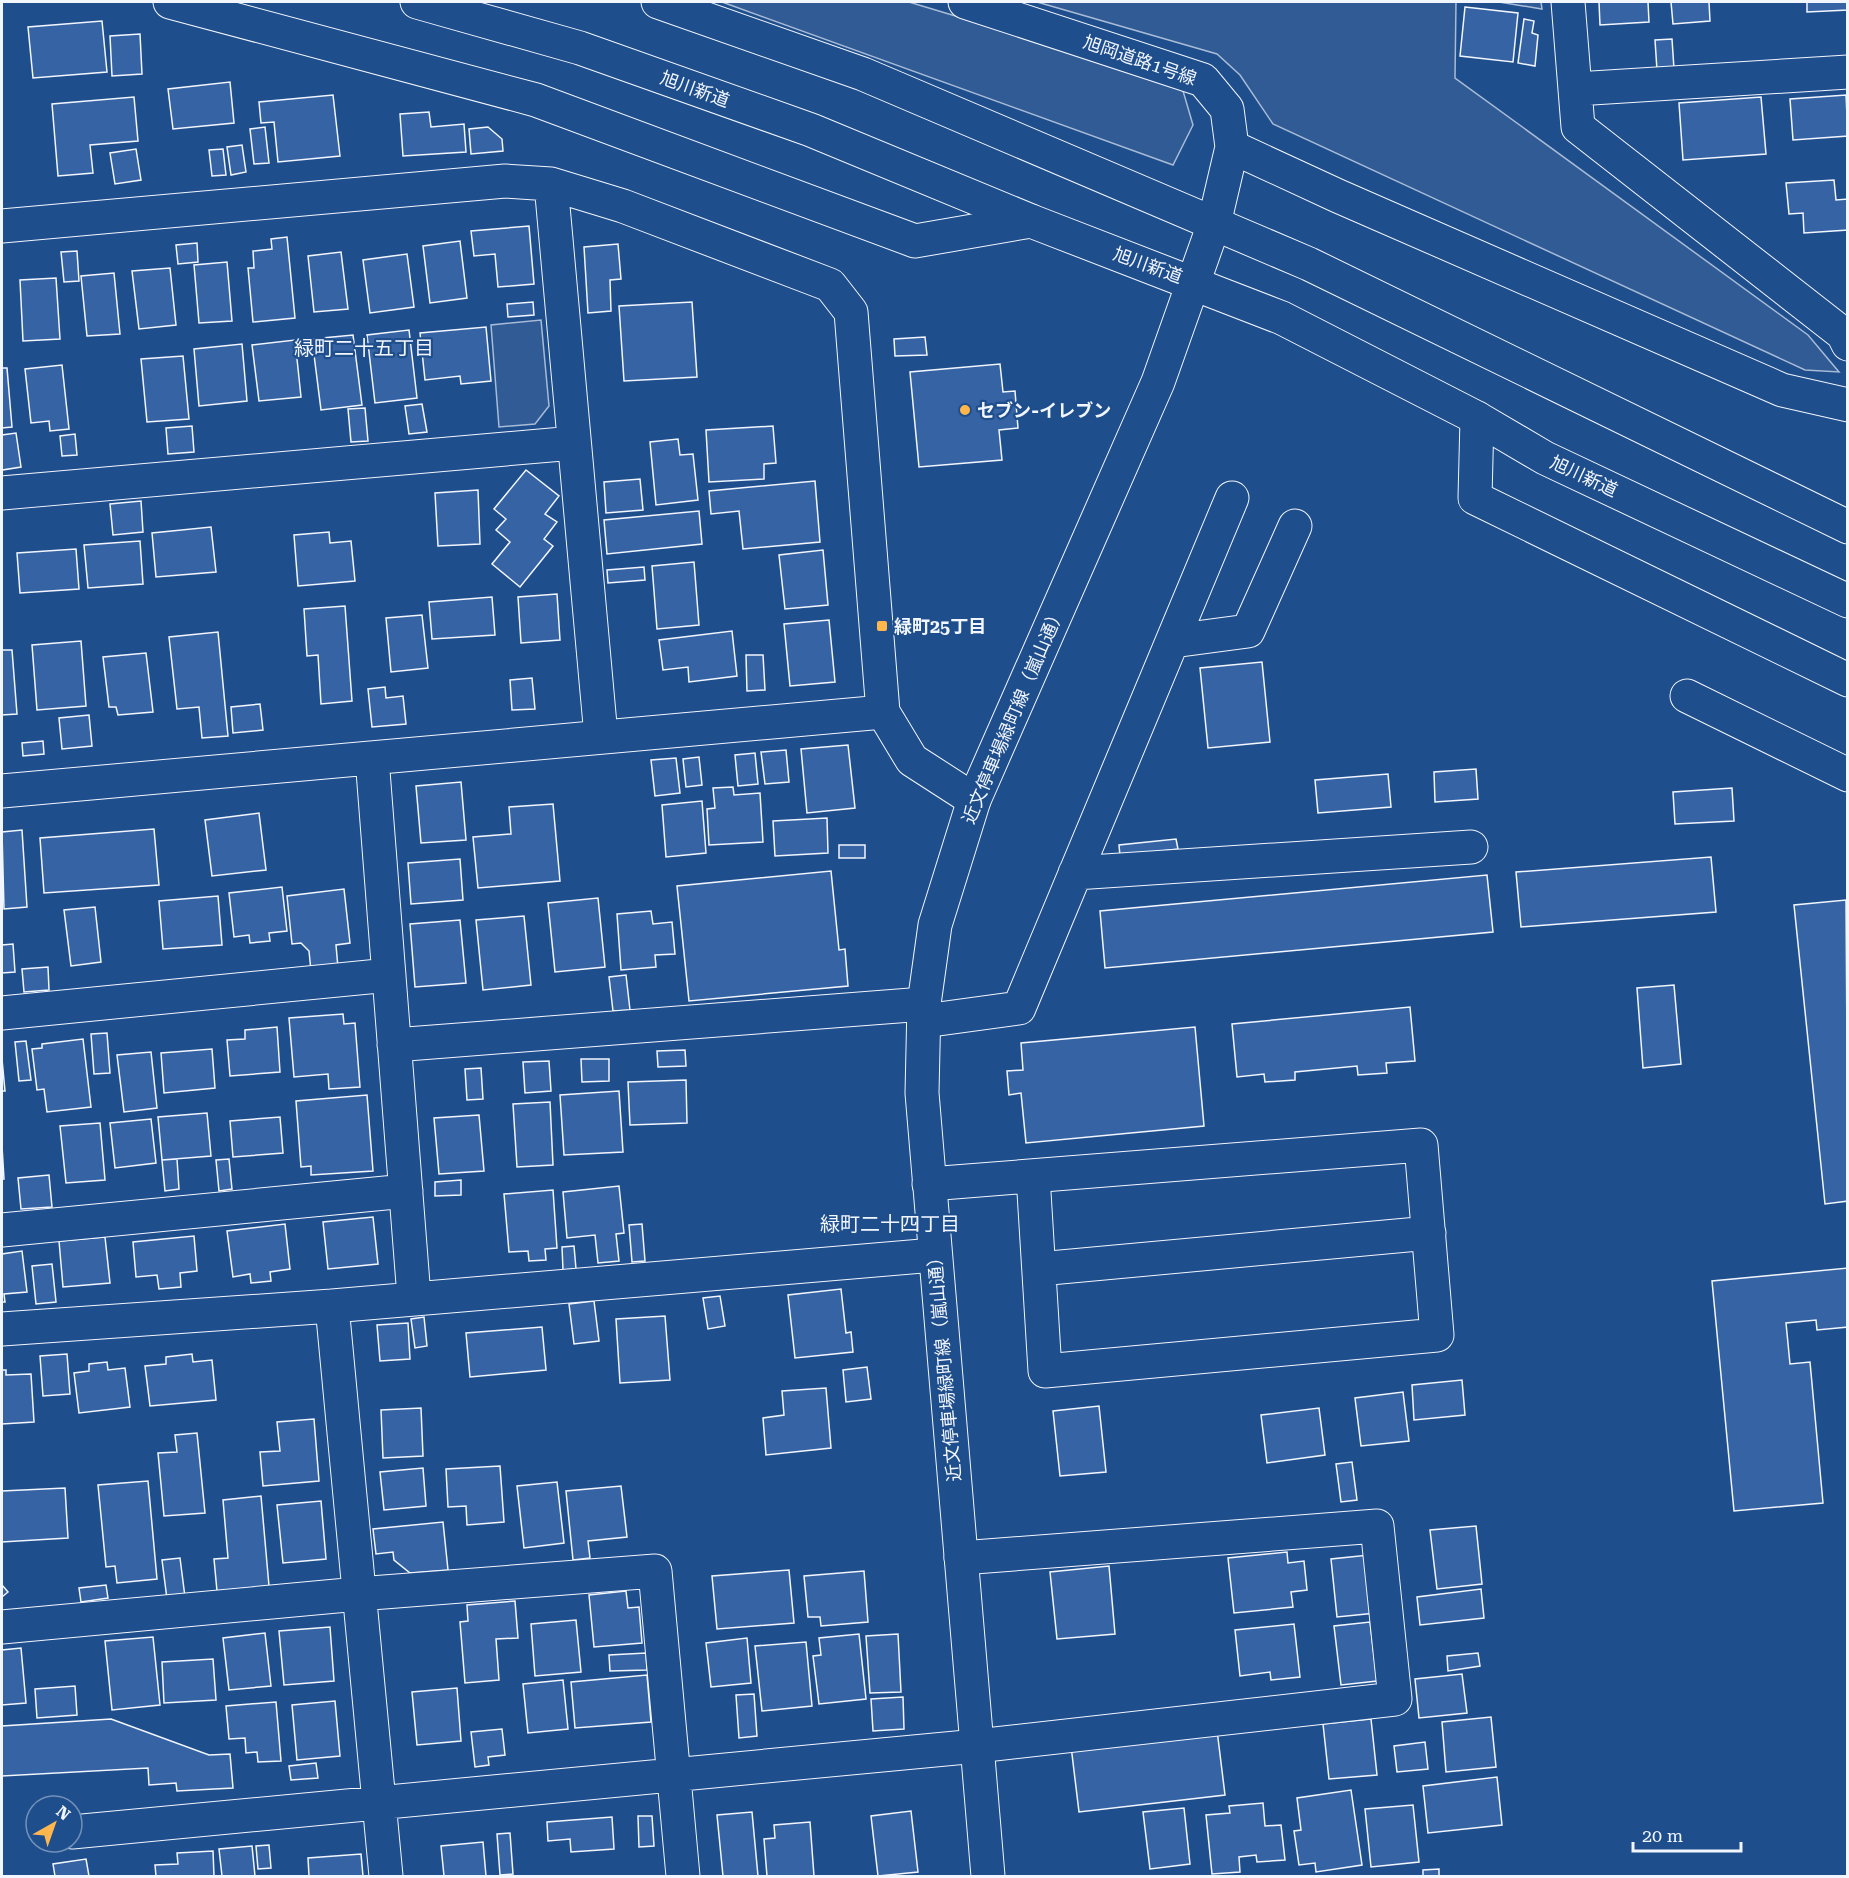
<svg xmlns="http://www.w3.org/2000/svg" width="1849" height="1878" viewBox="0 0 1849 1878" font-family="'Roboto Serif','Noto Sans JP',serif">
  <rect width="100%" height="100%" fill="#1f4e8c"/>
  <!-- green -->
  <path fill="#305b95" stroke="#a8bbd7" stroke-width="1.5" d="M722 2H909L1181 84 1193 125 1173 165Z
    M1037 2H1456L1455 78 1808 335 1839 372 1805 370 1273 124 1240 75 1217 54Z
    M1499 2H1541L1542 9Z
    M541 320 549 406 535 424 499 427 491 325Z"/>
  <!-- building -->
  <path fill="#3563a3" stroke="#f2f6ff" stroke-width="1.5" d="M1599 2H1648L1649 22 1600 25Z
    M1671 2H1709L1710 21 1673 24Z
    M1807 2H1848V10L1807 12Z
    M1465 7 1518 13 1513 62 1460 56Z
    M1524 19 1534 21 1532 33 1538 35 1535 66 1518 63Z
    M102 21 107 72 33 78 28 27Z
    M140 34 142 74 112 76 110 36Z
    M1672 39 1674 69 1657 70 1655 40Z
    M230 82 234 123 173 129 168 89Z
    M333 95 340 156 278 162 274 122 261 123 259 102Z
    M1846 95 1848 136 1793 140 1790 99Z
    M134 97 138 141 90 145 93 173 58 176 52 104Z
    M1761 97 1766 154 1683 160 1679 103Z
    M429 112 431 127 464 124 466 152 403 156 400 114Z
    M265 127 269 163 254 164 250 129Z
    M488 127 502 139 503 151 471 154 469 129Z
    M242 145 246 172 231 175 227 147Z
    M136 149 141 180 115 184 110 153Z
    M223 149 226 175 212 176 209 150Z
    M1834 180 1836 200 1848 199V230L1804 233 1803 213 1789 214 1786 183Z
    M529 226 534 284 498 287 495 254 474 256 471 231Z
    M287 237 295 318 253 322 248 268H254L253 251 272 249 271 239Z
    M460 241 467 298 430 303 423 246Z
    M197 243 198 262 178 264 176 245Z
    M618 244 621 279 610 280 611 311 588 313 584 247Z
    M77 251 79 281 64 282 61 252Z
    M341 252 348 309 314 312 308 256Z
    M407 254 414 307 370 313 363 260Z
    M227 262 232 321 199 323 194 265Z
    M170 268 176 325 139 329 132 271Z
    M114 273 120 334 87 336 81 276Z
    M56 278 60 339 23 341 20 280Z
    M533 302 534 315 508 317 507 304Z
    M692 302 697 377 624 381 619 306Z
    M486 327 491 381 461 384 460 376 425 380 420 333Z
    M409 330 417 398 375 403 367 335Z
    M353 335 362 405 321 410 312 339Z
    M925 337 927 355 895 356 894 339Z
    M295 340 301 397 259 401 252 345Z
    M242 344 247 401 199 406 194 349Z
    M183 356 189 419 147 422 141 359Z
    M1000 364 1003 392 1015 391 1018 428 999 430 1002 460 919 467 910 372Z
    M62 365 69 429 50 431 49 421 31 423 25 369Z
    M2 368H7L12 427 2 428Z
    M422 404 427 432 409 434 405 406Z
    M365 408 368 441 351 442 348 409Z
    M192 426 194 452 168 454 166 428Z
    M773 426 776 463 764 464V479L709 482 706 430Z
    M16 433 21 467 2 470V435Z
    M75 434 77 455 62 456 60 436Z
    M678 439 680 455 693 454 698 500 656 505 650 442Z
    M526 470 559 496 545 514 557 522 544 539 553 546 520 587 492 564 510 542 496 530 506 519 494 509Z
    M640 479 643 510 606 513 604 482Z
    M815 481 820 542 743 549 739 511 711 514 709 491Z
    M478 490 480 544 438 546 435 493Z
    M141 501 143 532 113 535 110 504Z
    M699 511 702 544 607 554 604 520Z
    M211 527 216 572 156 577 152 533Z
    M329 532 330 543 351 541 355 581 298 586 294 535Z
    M140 541 143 584 88 588 84 545Z
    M76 549 79 589 20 593 17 553Z
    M823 550 828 605 785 609 779 555Z
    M694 562 699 625 657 629 652 566Z
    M644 567 645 580 608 583 607 570Z
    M557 594 560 640 521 643 518 597Z
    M492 597 495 635 432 639 429 602Z
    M345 606 352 701 321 704 318 655 307 656 304 609Z
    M422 615 428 668 391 672 386 618Z
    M829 620 835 682 790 686 784 624Z
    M732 631 737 676 689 682 688 667 663 670 659 640Z
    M218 632 228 736 202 738 199 707 177 709 169 637Z
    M81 641 86 706 37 710 32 645Z
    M2 650H12L17 714 2 715Z
    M146 653 153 712 118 715 116 707H109L103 657Z
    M746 655H763L765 690 747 691Z
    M1262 662 1270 742 1208 748 1200 668Z
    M532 678 535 709 512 710 510 680Z
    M385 687 386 698 403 696 406 724 372 727 368 689Z
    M260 704 263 730 233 733 231 707Z
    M89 715 92 746 62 749 59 718Z
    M43 741 44 754 23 756 22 743Z
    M848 745 855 808 807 813 801 749Z
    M786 750 789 782 765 784 761 752Z
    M755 753 758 784 738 786 735 755Z
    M699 757 702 785 686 787 683 759Z
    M676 758 680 793 655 796 651 760Z
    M1476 769 1478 799 1435 802 1434 772Z
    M1388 774 1391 807 1318 813 1315 780Z
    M461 782 466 840 421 843 416 786Z
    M733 787 734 795 760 793 763 842 709 845 707 809 715 808 713 788Z
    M1732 788 1734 821 1675 824 1673 792Z
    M702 801 706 853 666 857 662 805Z
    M553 804 560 881 478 888 473 837 511 834 509 807Z
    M259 813 266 870 212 876 205 820Z
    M827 818 828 853 775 856 773 821Z
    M154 829 159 885 44 893 40 838Z
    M22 830 27 907 4 909 2 832Z
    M1176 839 1178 849 1120 856 1119 845Z
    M839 845H865V858H839Z
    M1711 857 1716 912 1521 927 1516 872Z
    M460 859 463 900 411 904 408 863Z
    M831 871 839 950 845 949 848 986 689 1001 677 886Z
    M1487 875 1493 932 1105 968 1100 911Z
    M282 887 287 931 269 933 270 941 250 943 249 935 234 937 229 893Z
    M344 889 350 943 336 945 338 968 311 971 309 951 301 943 292 944 287 896Z
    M218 896 222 945 163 949 159 901Z
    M598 898 605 967 555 972 548 903Z
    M1846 900 1848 1201 1825 1204 1794 905Z
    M95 907 101 962 71 966 64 910Z
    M651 911 653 924 672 922 675 954 655 955 656 967 621 970 617 914Z
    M524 916 531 985 483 990 476 920Z
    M460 920 466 983 415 987 410 924Z
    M13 944 15 972 2 973V945Z
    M48 967 49 990 24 992 22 969Z
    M626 975 630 1010 613 1011 609 977Z
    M1674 985 1681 1064 1643 1068 1637 988Z
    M1410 1007 1415 1061 1386 1063 1387 1073 1358 1075 1357 1066 1295 1072V1080L1265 1082 1264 1074 1237 1077 1232 1024Z
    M343 1014 344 1024 355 1023 360 1087 329 1089 328 1074 294 1077 289 1018Z
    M277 1027 280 1072 230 1076 227 1040 245 1039V1030Z
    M1195 1027 1204 1126 1026 1143 1021 1093 1009 1095 1007 1071 1023 1070 1021 1043Z
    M107 1033 110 1073 94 1074 91 1034Z
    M83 1039 91 1107 47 1112 44 1089 37 1090 32 1049 42 1048V1044Z
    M26 1041 31 1080 19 1081 15 1042Z
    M212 1049 215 1088 164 1093 161 1053Z
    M685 1050 686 1066 658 1067 657 1051Z
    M151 1052 157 1108 124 1112 117 1055Z
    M2 1059 5 1091H2Z
    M581 1059H609V1081L582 1082Z
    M549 1061 551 1091 525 1093 523 1062Z
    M481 1068 483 1099 467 1100 465 1069Z
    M686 1080 687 1123 630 1125 628 1082Z
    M619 1091 623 1152 564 1155 560 1095Z
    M367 1095 373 1171 311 1175V1166L301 1167 296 1101Z
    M550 1102 553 1165 517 1167 513 1104Z
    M207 1113 211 1156 162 1160 158 1117Z
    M479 1115 484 1171 439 1174 434 1118Z
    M280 1117 283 1153 233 1157 230 1121Z
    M151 1119 156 1163 115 1168 110 1123Z
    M100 1123 105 1180 66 1183 60 1126Z
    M2 1146 4 1179H2Z
    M177 1159 179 1189 165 1191 162 1160Z
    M229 1159 232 1189 219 1191 216 1160Z
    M49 1175 52 1207 21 1209 18 1178Z
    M461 1180V1195L435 1196V1182Z
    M619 1186 624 1233 616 1234 619 1261 598 1263 595 1235 567 1238 563 1192Z
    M553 1190 557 1248 545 1249 546 1260 529 1261 528 1251 509 1252 504 1194Z
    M373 1217 378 1264 328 1269 323 1222Z
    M285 1224 290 1269 270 1272 271 1281 251 1283 250 1274 233 1277 227 1231Z
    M642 1224 645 1261 632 1262 629 1225Z
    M194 1236 197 1271 180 1273 181 1287 159 1289 157 1275 136 1277 133 1242Z
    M105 1237 110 1283 63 1287 59 1241Z
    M574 1246 576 1269 563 1270 562 1247Z
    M22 1251 27 1292 4 1294 5 1302H2V1254Z
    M52 1264 56 1302 36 1304 32 1266Z
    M1848 1268V1327L1817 1330 1816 1320 1786 1323 1790 1364 1810 1362 1823 1503 1734 1511 1712 1281Z
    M841 1289 846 1333 851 1332 853 1352 795 1358 788 1295Z
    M720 1296 725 1326 708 1329 703 1298Z
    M594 1301 599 1341 574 1344 569 1304Z
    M665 1316 670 1380 620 1383 616 1319Z
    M424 1317 427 1346 415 1348 411 1319Z
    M408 1323 410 1359 380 1361 377 1325Z
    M542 1327 546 1370 470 1377 466 1333Z
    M67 1354 70 1394 43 1396 40 1356Z
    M192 1354 193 1362 212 1360 216 1400 150 1406 145 1366 166 1364V1357Z
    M107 1362 108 1370 125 1368 130 1407 79 1413 74 1373 89 1371V1364Z
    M867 1367 871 1399 846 1402 843 1370Z
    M2 1370H6V1375L31 1374 34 1422 2 1424Z
    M1462 1380 1465 1415 1414 1420 1412 1385Z
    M826 1388 831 1448 766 1455 763 1418 784 1415 782 1391Z
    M1403 1392 1409 1441 1361 1446 1355 1398Z
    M1099 1406 1106 1472 1060 1476 1053 1411Z
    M421 1408 423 1456 383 1458 381 1410Z
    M1319 1408 1325 1455 1267 1463 1261 1415Z
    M314 1419 319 1481 263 1486 260 1452 280 1451 277 1422Z
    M197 1433 205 1513 164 1516 158 1453 177 1452 175 1435Z
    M1352 1462 1357 1500 1341 1502 1336 1464Z
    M500 1466 504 1522 467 1525 466 1506 448 1507 446 1469Z
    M423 1468 426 1506 384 1510 380 1472Z
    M148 1481 157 1579 117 1583 115 1566 106 1567 98 1485Z
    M557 1482 564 1543 524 1548 517 1486Z
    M621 1486 627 1537 588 1541 590 1558 573 1560 566 1491Z
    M65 1488 68 1538 2 1542V1491Z
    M261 1496 269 1586 217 1591 214 1559 228 1558 223 1500Z
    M321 1501 326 1559 283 1563 277 1505Z
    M443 1522 448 1570 410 1573 394 1560 393 1552 376 1554 373 1529Z
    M1476 1526 1482 1584 1437 1589 1430 1530Z
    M1287 1552 1288 1563 1304 1561 1307 1590 1291 1592 1293 1607 1234 1613 1228 1558Z
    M1369 1555 1376 1613 1337 1617 1331 1559Z
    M180 1558 185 1597 167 1599 162 1560Z
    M1109 1566 1115 1634 1057 1639 1050 1572Z
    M789 1570 794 1623 717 1629 712 1576Z
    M864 1571 868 1622 821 1626 820 1617H808L804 1576Z
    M2 1585 8 1592 2 1597Z
    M106 1585 108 1598 81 1602 79 1588Z
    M1481 1589 1484 1618 1420 1625 1417 1597Z
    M626 1591 628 1608 639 1607 642 1643 594 1647 589 1595Z
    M515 1601 518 1638 496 1639 499 1680 465 1683 460 1622 468 1621 467 1605Z
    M576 1620 581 1672 535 1676 531 1624Z
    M1370 1622 1377 1681 1341 1685 1334 1626Z
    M1294 1624 1300 1677 1271 1680 1270 1672 1240 1676 1235 1630Z
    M330 1627 334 1681 284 1685 279 1631Z
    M265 1633 271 1686 229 1690 223 1638Z
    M859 1634 866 1699 819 1704 813 1656 821 1655 819 1638Z
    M898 1634 901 1692 870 1693 866 1636Z
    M153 1637 160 1705 112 1710 105 1641Z
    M747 1638 751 1683 711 1687 706 1643Z
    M806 1642 812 1706 762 1711 755 1646Z
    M21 1648 26 1703 2 1705V1650Z
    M646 1653 647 1670 610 1671 609 1655Z
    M1478 1653 1480 1666 1448 1671 1447 1656Z
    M213 1659 216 1700 164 1703 162 1662Z
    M1462 1674 1467 1713 1419 1718 1415 1679Z
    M647 1675 651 1722 575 1728 571 1682Z
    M563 1680 568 1729 528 1733 523 1684Z
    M75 1686 77 1715 37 1718 35 1689Z
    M457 1688 461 1741 417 1745 412 1692Z
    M754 1694 757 1736 739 1738 736 1695Z
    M903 1697 904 1729 873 1731 871 1699Z
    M335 1701 340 1756 297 1760 292 1705Z
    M276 1702 281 1761 258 1762 257 1752 246 1753 245 1738 229 1739 226 1706Z
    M1491 1717 1496 1767 1446 1772 1442 1722Z
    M111 1719 209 1755 230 1754 233 1788 177 1791 176 1783 149 1785 148 1768 2 1776V1726Z
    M1371 1719 1377 1775 1329 1779 1323 1724Z
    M502 1729 505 1755 488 1757 489 1765 475 1767 471 1732Z
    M1217 1730 1225 1795 1079 1812 1071 1746Z
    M1425 1742 1428 1769 1397 1772 1394 1746Z
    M316 1763 318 1778 291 1780 289 1766Z
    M1497 1777 1502 1825 1428 1833 1423 1786Z
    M1351 1790 1362 1865 1316 1872 1315 1863 1299 1865 1294 1831 1301 1830 1297 1798Z
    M1263 1803 1265 1826 1281 1825 1285 1860 1257 1862 1256 1855 1239 1857 1240 1872 1212 1874 1206 1815 1230 1813 1229 1806Z
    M1413 1805 1419 1862 1371 1867 1365 1809Z
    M1184 1808 1190 1864 1150 1869 1143 1812Z
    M911 1811 918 1872 878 1876 871 1816Z
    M752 1812 758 1876H723L717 1815Z
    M638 1816H652L654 1846 639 1847Z
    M612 1817 614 1849 571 1852 570 1839 548 1841 547 1822Z
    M810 1822 814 1876H767L764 1839 775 1838 774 1825Z
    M510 1833 513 1874 500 1875 497 1834Z
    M483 1842 486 1876H444L441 1846Z
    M269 1845 271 1868 258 1869 256 1846Z
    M252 1846 255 1876H222L219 1849Z
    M213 1851 214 1876H156L155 1865 178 1864 177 1853Z
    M361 1854 363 1876H309L308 1858Z
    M86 1859 89 1876H55L53 1864Z
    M1439 1869V1876H1423V1870Z"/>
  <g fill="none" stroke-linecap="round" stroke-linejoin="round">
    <defs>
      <path id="minor" d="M170 2 536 100 915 241 1031 221
        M965 2 1203 80 1227 109 1232 147 1214 224
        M1568 2 1578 127 1843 334 1848 344
        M1576 89 1848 72
        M1232 147 1338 196 1782 390 1848 405
        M551 184 601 736
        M2 226 505 181 551 184 623 206 830 285 851 312 883 712 912 760 974 800
        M1477 418 1475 498 1848 680
        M2 493 574 443
        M1173 641 1248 631 1295 526
        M1687 696 1848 775
        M372 758 414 1297
        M2 791 883 712
        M1075 873 1471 847
        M2 1013 389 975
        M924 1021 1019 1008 1232 498
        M394 1045 924 1004
        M929 1184 1421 1145 1437 1335 1045 1371 1033 1176
        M2 1230 406 1191
        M1039 1269 1429 1233
        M332 1306 386 1876
        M2 1329 332 1306 934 1255
        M2 1627 358 1594 655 1571 683 1876
        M72 1832 977 1746 1395 1699 1377 1526 961 1558"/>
      <path id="major" d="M988 1876 922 1093 924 1004 935 925 974 800 1158 382 1214 224"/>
      <path id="highway" d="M417 2 580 48 811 130 1031 221 1282 318 1477 418 1545 458 1848 601
        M658 2 863 74 1309 264 1848 527"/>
    </defs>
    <!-- minor casing -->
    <use href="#minor" stroke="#f2f6ff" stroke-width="35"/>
    <!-- major casing -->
    <use href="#major" stroke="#f2f6ff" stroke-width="35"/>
    <!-- highway casing -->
    <use href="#highway" stroke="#f2f6ff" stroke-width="35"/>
    <!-- minor -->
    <use href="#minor" stroke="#1f4e8c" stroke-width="33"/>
    <!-- major -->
    <use href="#major" stroke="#1f4e8c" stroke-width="33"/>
    <!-- highway -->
    <use href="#highway" stroke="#1f4e8c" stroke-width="33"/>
  </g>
  <!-- markers -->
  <g fill="#ffb74d" stroke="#1f4e8c" stroke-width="2">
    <circle cx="965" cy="410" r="6"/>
    <rect x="876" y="620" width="12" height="12" rx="3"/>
  </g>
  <g text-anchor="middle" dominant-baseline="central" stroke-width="4.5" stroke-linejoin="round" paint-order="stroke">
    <!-- street labels -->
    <g font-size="18" fill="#f2f6ff" stroke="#1f4e8c">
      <text transform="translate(1140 60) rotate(19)">旭岡道路1号線</text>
      <text transform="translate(695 89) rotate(20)">旭川新道</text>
      <text transform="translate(1148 265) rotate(20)">旭川新道</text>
      <text transform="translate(1584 476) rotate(25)">旭川新道</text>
      <text transform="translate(1013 715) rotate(-67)">近文停車場緑町線（嵐山通）</text>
      <text transform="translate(944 1365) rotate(-95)">近文停車場緑町線（嵐山通）</text>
    </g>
    <!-- poi labels -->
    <g font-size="18" font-weight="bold" fill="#f2f6ff" stroke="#1f4e8c" text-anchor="start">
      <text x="977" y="410">セブン-イレブン</text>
      <text x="894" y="626">緑町25丁目</text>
    </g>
    <!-- neighbourhood labels -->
    <g font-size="20" fill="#f2f6ff" stroke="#1f4e8c">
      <text x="364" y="348">緑町二十五丁目</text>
      <text x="890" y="1224">緑町二十四丁目</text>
    </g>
  </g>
  <!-- border -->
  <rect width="1849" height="1878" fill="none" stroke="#f2f6ff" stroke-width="6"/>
  <!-- north arrow -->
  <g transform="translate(54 1824) rotate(40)"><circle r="28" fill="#1f4e8c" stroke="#7391ba" stroke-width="1.5"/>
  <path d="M0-4.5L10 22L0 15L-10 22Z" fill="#ffb74d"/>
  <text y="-9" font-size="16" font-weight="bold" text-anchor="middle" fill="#f2f6ff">N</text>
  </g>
  <!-- scale -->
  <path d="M1633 1842v9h108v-9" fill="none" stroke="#f2f6ff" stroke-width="3"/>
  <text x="1642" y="1842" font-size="18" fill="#f2f6ff" stroke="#1f4e8c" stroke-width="4.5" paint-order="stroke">20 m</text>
</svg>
